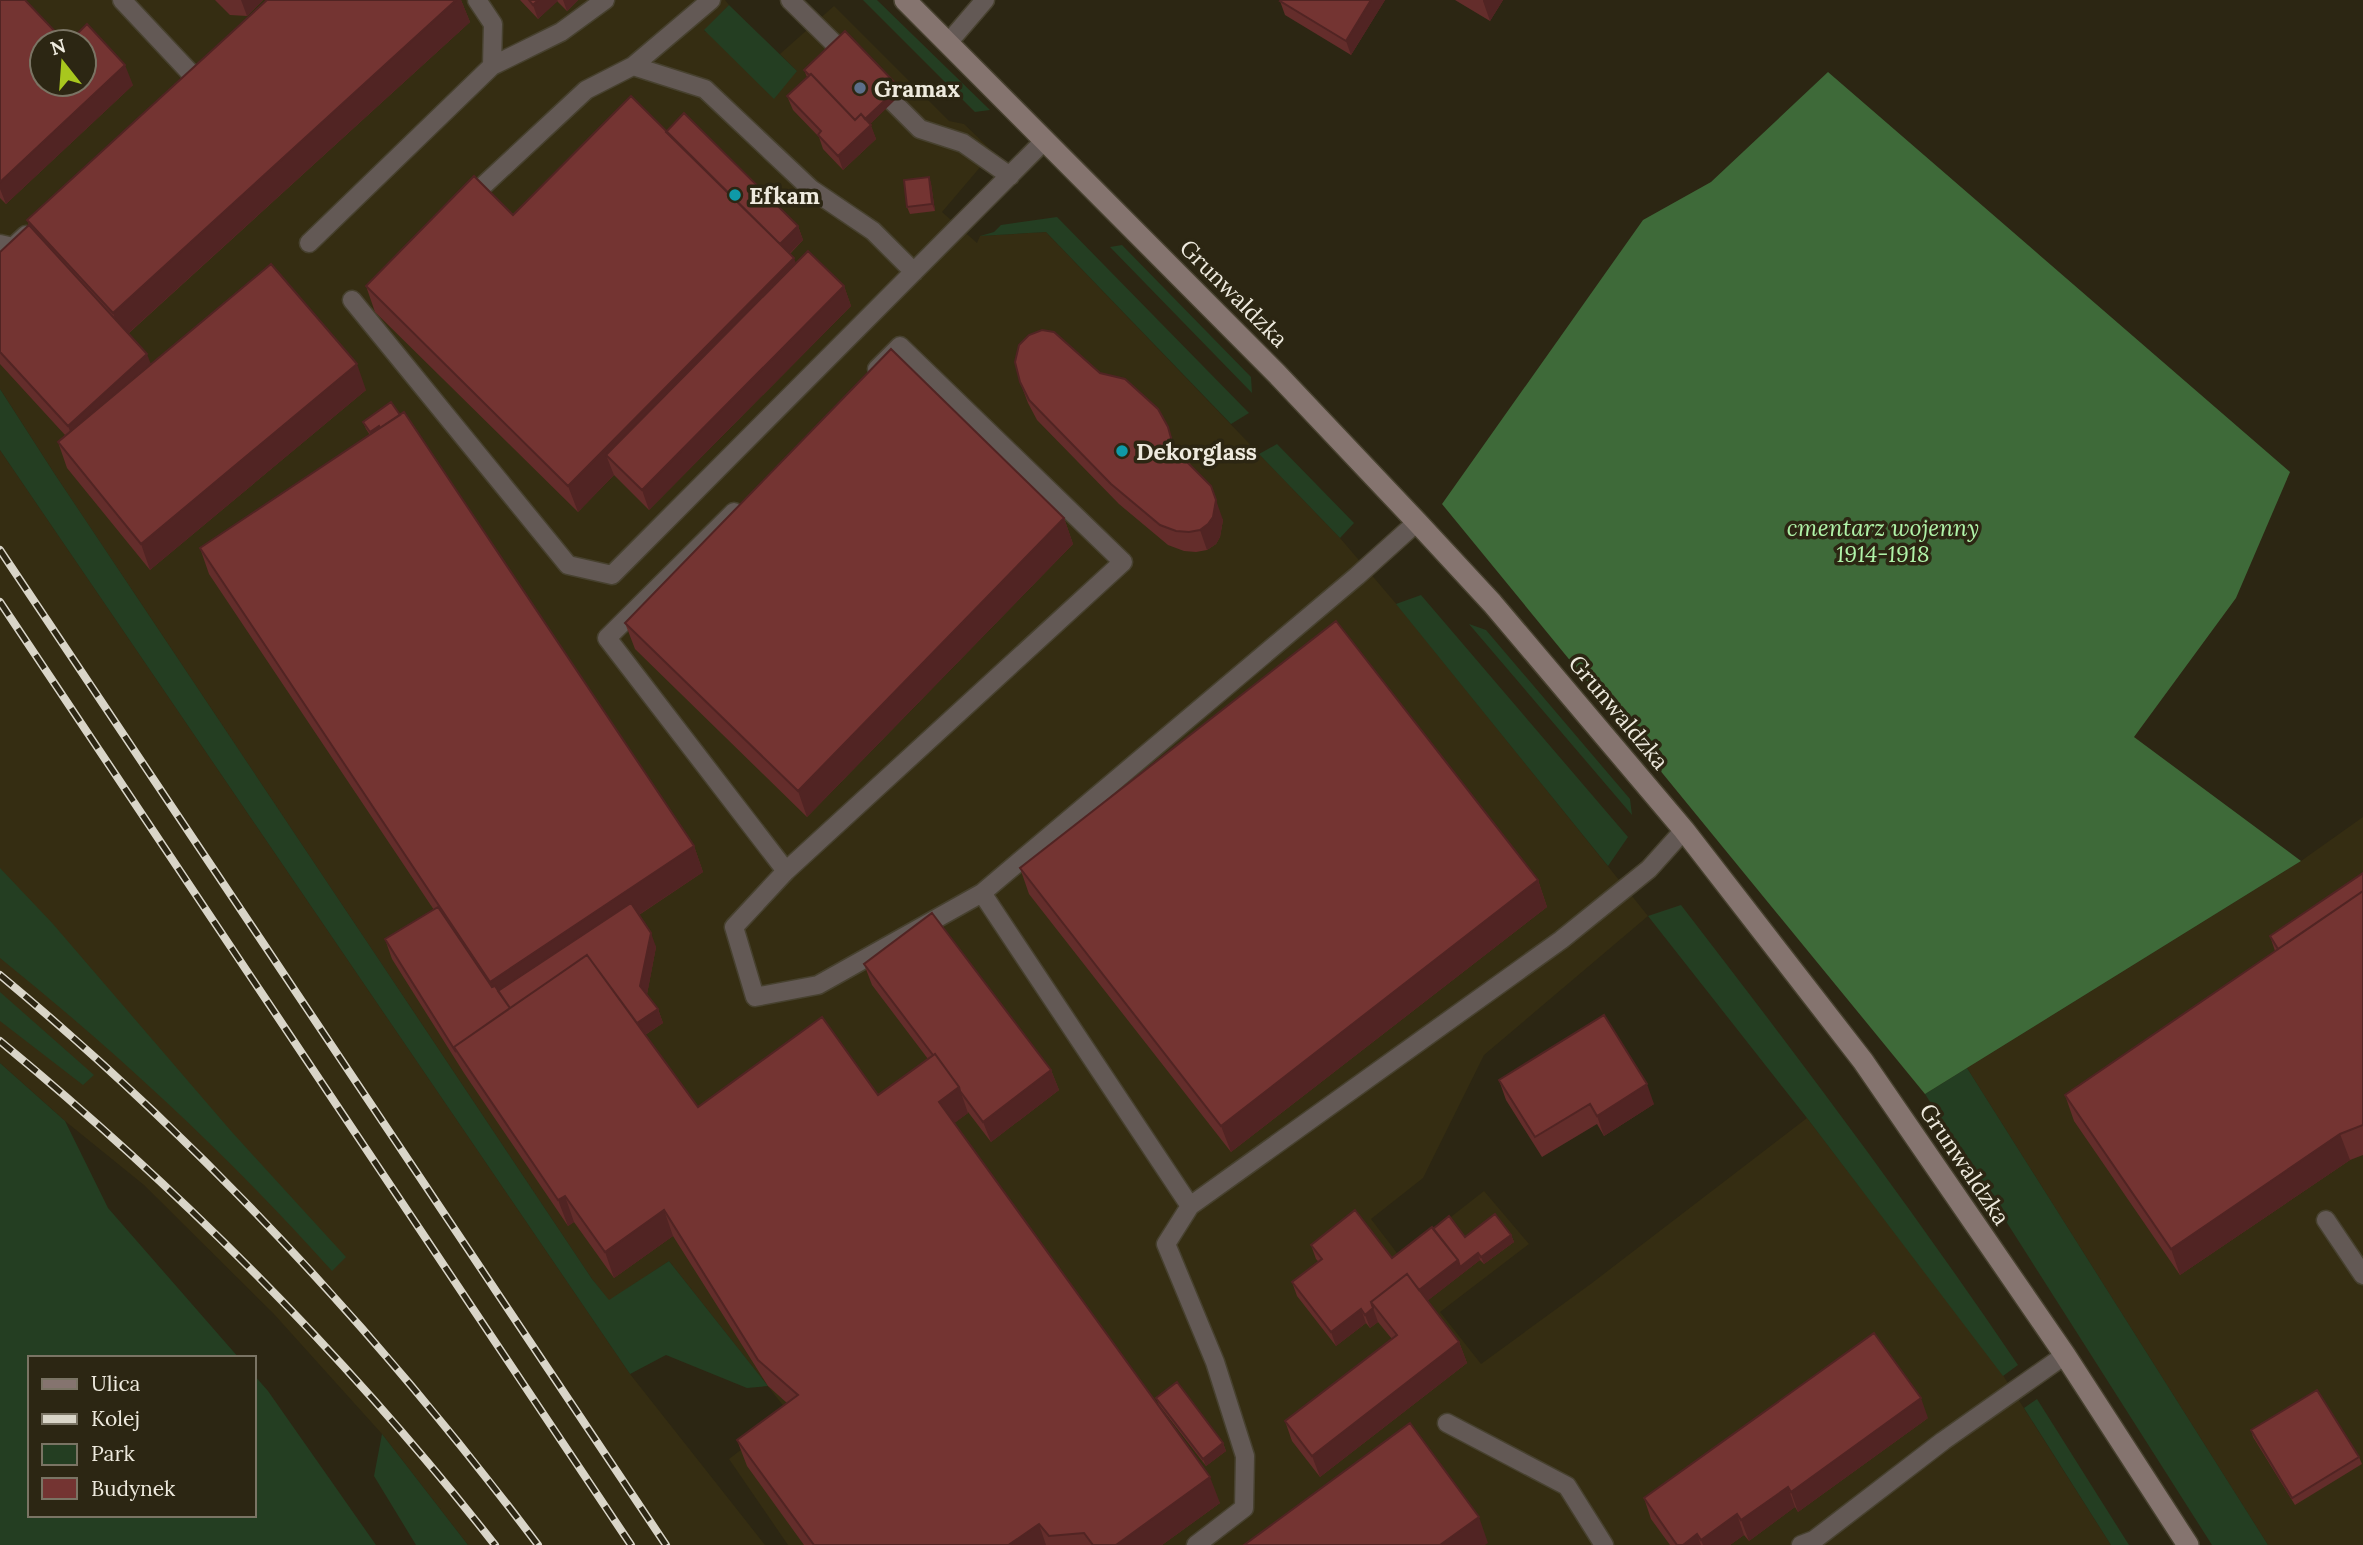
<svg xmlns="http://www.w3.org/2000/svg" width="2363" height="1545" viewBox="0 0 2363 1545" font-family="Lora,serif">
  <rect width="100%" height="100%" fill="#2c2613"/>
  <!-- built -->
  <path fill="#352d12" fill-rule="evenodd" d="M0 0H725L729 5 704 31 797 71 780 54 834 6 949 121 964 124 993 152 942 212 977 243 980 236 1046 232 1340 538 1404 613 1648 916 1484 1055 1423 1178 1371 1219 1400 1257 1484 1191 1529 1244 1440 1312 1481 1364 1592 1283 1807 1118 1997 1366 2111 1545H788L729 1459 789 1413 669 1261 609 1301 592 1279 54 473 0 389ZM42 42H84V84H42Z
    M0 450 630 1374 765 1545H468L382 1434 273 1313 144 1185 65 1121 0 1063Z
    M2363 817V1545H2268L1967 1068 2301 861Z"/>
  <!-- green -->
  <path fill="#243e22" d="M863 0H877L990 110 975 112Z
    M729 5 797 71 774 99 704 30Z
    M1057 217 1249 413 1231 424 1046 232 980 236 994 232 1001 225Z
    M1122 245 1251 377 1252 393 1110 247Z
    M0 389 54 473 592 1279 609 1300 669 1261 768 1386 747 1388 666 1355 630 1374 0 450Z
    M1277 444 1354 523 1340 538 1259 454Z
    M1421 595 1628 837 1608 866 1396 604Z
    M1469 624 1486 630 1630 799 1632 815Z
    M0 868 53 924 231 1131 346 1257 332 1271C231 1158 118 1053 0 958Z
    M1681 905C1797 1055 1911 1207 2018 1365L2003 1376 1807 1118 1648 916Z
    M0 992 94 1075 83 1085 0 1021Z
    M0 1063 65 1121 108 1208 239 1358H30V1515H254V1375L268 1391 376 1545H0Z
    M1967 1068 2268 1545H2212L1925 1094Z
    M2037 1399 2129 1545H2111L2024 1408Z
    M382 1434 468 1545H416L374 1476Z"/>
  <!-- forest -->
  <path fill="#3e6a39" d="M1828 72 2290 472 2236 598 2134 737 2301 861 1925 1094 1442 504 1643 220 1711 182Z"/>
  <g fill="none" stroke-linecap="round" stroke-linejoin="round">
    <defs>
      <path id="lane" d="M122 0 197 80
        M790 0 849 58
        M948 43 985 0
        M492 66 561 32 605 0
        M633 66 711 0
        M876 85 920 129 963 143 1010 176
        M485 184 586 90 633 66 705 89 811 189 873 231 914 272
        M309 243 492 66 493 24 477 0
        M0 244 13 247 26 235
        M352 300 568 565 612 575 1045 140
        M877 369 900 346 1123 562 786 871 734 927 755 997 818 985 982 893
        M734 512 607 638 786 871
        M1190 1206 982 893 1357 576 1417 522
        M2326 1220 2363 1275
        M1447 1423 1567 1486 1604 1545
        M1196 1545 1244 1508 1245 1456 1215 1362 1166 1244 1190 1206 1561 940 1649 869 1684 830
        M1801 1545 1814 1540 1943 1441 2065 1355"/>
      <path id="secondary" d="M905 0 1277 374 1417 522 1492 603 1684 830 1863 1061 2065 1355 2188 1545"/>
    </defs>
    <!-- lane casing -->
    <use href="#lane" stroke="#47412f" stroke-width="21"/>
    <!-- secondary casing -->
    <use href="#secondary" stroke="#47412f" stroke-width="24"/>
    <!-- lane -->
    <use href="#lane" stroke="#635955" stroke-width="18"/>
    <!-- secondary -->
    <use href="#secondary" stroke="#85746f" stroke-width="21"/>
    <defs>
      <path id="rail" d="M0 550 666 1545
        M0 602 631 1545
        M0 975C202 1143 380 1335 538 1545
        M0 1041C182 1191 349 1359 495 1545"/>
    </defs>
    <!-- rail casing -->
    <use href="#rail" stroke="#d9d5c8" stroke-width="8"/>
    <!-- rail -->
    <use href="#rail" stroke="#2c2613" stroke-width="5" stroke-dasharray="16" stroke-linecap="butt"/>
  </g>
  <!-- wall -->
  <path fill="#642d2b" d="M0 0 42 42 133 85 6 204 0 198Z
    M215 0H263L247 16 230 15Z
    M267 0H461L470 22 128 334 151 364 366 390 150 570 67 468 58 442 65 435 0 364V252L29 225 27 220Z
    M520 0H578L567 11 557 1 538 19Z
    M1385 0 1351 55 1285 15 1280 1Z
    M1455 0H1503L1490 21Z
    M804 70 901 94 870 124 876 139 843 170 823 149 819 137 793 110 787 96 807 77Z
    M666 132 798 226 803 240 790 254 796 264 844 286 851 306 649 510 614 475 578 512 375 312 366 286 513 215Z
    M929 177 931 184 935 211 910 214 907 207Z
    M1100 373 1175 447 1177 452 1223 520 1220 537 1216 544 1207 550 1196 552 1184 551 1168 545 1119 504 1037 420 1028 403 1020 382Z
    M363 422 694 846 703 872 639 915 656 947 647 994 658 1009 663 1023 645 1035 698 1107 878 1095 928 1059 872 985 864 964 1051 1070 1059 1090 991 1142 968 1112V1113L954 1123 1220 1503 1162 1545H804L747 1466 737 1440 787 1403 768 1386 673 1236 614 1278 574 1222 568 1226 464 1073 392 959 385 939 434 910 209 574 200 548 370 435 366 429Z
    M1064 518 1073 544 807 817 635 649 625 623Z
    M1020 868 1538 880 1547 907 1231 1152 1029 894Z
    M2363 873V1155L2350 1160 2180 1275 2074 1121 2065 1095 2275 951 2270 936Z
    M1499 1080 1654 1104 1604 1136 1597 1124 1542 1157 1506 1100Z
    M1433 1228 1465 1237 1511 1235 1514 1242 1484 1264 1480 1260 1427 1301 1459 1342 1467 1363 1320 1477 1292 1441 1285 1421 1392 1339 1378 1322 1370 1328 1366 1323 1336 1346 1297 1296 1292 1282 1319 1262 1316 1259 1311 1245 1392 1258Z
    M1156 1398 1223 1443 1226 1451 1206 1466 1159 1405Z
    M1928 1418 1798 1512 1795 1507 1749 1541 1744 1535 1730 1545H1670L1651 1519 1644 1498Z
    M2251 1430 2359 1457 2362 1464 2295 1505 2253 1437Z"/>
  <!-- shaded-wall -->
  <path fill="#512423" d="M241 0H263L247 16Z
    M456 0H461L470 22 122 339 113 313Z
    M538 0H557L558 1 538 19 533 5Z
    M563 0H578L567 11Z
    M1371 0H1385L1351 55 1346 41Z
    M1483 0H1503L1490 21 1483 1Z
    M125 65 133 85 6 204 0 189V182Z
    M899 87 901 94 860 134 857 126Z
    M871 125 876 139 843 170 838 156Z
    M929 177 931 184 935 211 932 204Z
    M798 226 803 240 781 262 776 248Z
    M794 258 804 284 606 455 614 475 578 512 568 486Z
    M844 286 851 306 649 510 642 490Z
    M147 354 155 375 76 447 68 426Z
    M357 364 366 390 150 570 141 544Z
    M379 426 381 433 372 439 370 432Z
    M1168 427 1175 447 1181 470 1174 449Z
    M1211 486 1223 520 1220 537 1216 544 1207 550 1200 530Z
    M1064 518 1073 544 807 817 798 791Z
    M694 846 703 872 499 1008 490 982Z
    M1538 880 1547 907 1231 1152 1221 1126Z
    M651 933 656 947 646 1000 640 986Z
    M658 1009 663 1023 639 1039 634 1025Z
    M1051 1070 1059 1090 991 1142 983 1122Z
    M1647 1084 1654 1104 1604 1136 1597 1116Z
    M959 1087 968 1113 948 1128 939 1102Z
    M2340 1134 2350 1160 2180 1275 2171 1249Z
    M565 1196 574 1222 568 1226 558 1200Z
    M664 1210 673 1236 614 1278 605 1252Z
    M1511 1235 1514 1242 1484 1264 1481 1257Z
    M1478 1253 1480 1260 1422 1305 1417 1291 1458 1260Z
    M1373 1308 1378 1322 1370 1328 1365 1315Z
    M1361 1309 1366 1323 1336 1346 1331 1332Z
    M1459 1342 1467 1363 1320 1477 1312 1456Z
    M1921 1398 1928 1418 1798 1512 1791 1492Z
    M1223 1443 1226 1451 1206 1466 1203 1459Z
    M1210 1477 1220 1503 1162 1545H1116Z
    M1788 1487 1795 1507 1749 1541 1741 1520Z
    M1737 1514 1744 1535 1730 1545H1703L1701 1540Z
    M1479 1517 1488 1543 1485 1545H1440Z
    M1039 1524 1046 1545H1011L1010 1544Z
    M1697 1534 1701 1545H1683Z"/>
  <!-- building -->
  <path fill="#743432" stroke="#512423" stroke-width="2" d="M0 0H25L65 42H42V84H84V42H69L87 24 125 65 0 182Z
    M267 0H456L113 313 27 220Z
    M529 0H538L533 5Z
    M1281 0H1371L1346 41 1280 1Z
    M845 31 899 87 865 119 861 114 855 120 811 74 809 75 804 70Z
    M811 74 855 120 861 114 871 125 838 156 818 135 821 131 787 96Z
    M631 96 794 258 568 486 366 286 474 176 513 215Z
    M684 113 798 226 780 244 666 132Z
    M929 177 932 204 907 207 904 180Z
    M29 225 147 354 68 426 0 352V252Z
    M808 251 844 286 642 490 606 455Z
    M271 264 357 364 141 544 58 442Z
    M1042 330 1054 332 1100 373 1125 379 1158 409 1168 427 1174 449 1211 486 1216 500 1213 517 1208 524 1200 530 1189 532 1176 531 1160 525 1111 484 1029 400 1020 382 1015 362 1019 345 1029 335Z
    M891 349 1064 518 798 791 625 623Z
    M391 402 400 415 380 428 379 426 370 432 363 422Z
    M404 412 694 846 490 982 200 548Z
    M1336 621 1538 880 1221 1126 1020 868Z
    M2363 873V891L2278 949 2270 936Z
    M2363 891V1125L2340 1134 2171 1249 2065 1095Z
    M631 903 651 933 640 986 658 1009 637 1023 587 955 510 1008 498 991Z
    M438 907 492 987 495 986 510 1008 454 1047 456 1052 385 939Z
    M932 913 1051 1070 983 1122 960 1091 959 1087 935 1054 933 1055 864 964Z
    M587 955 698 1107 822 1017 878 1095 935 1054 959 1087 939 1102 1210 1477 1116 1545H1093L1084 1533 1049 1536 1039 1524 1010 1544 1011 1545H814L737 1440 798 1395 758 1360 664 1210 605 1252 565 1196 558 1200 454 1047Z
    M1604 1015 1647 1084 1597 1116 1590 1104 1535 1137 1499 1080Z
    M1355 1210 1392 1258 1432 1227 1458 1260 1419 1290 1407 1274 1371 1302 1373 1308 1365 1315 1361 1309 1331 1332 1292 1282 1322 1259 1311 1245Z
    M1495 1214 1511 1235 1481 1257 1478 1253 1460 1267 1458 1260 1433 1229 1449 1216 1465 1237Z
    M1407 1274 1459 1342 1312 1456 1285 1421 1397 1335 1371 1302Z
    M1874 1333 1921 1398 1791 1492 1788 1487 1741 1520 1737 1514 1701 1540 1697 1534 1683 1545H1677L1644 1498Z
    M1177 1382 1223 1443 1203 1459 1156 1398Z
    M2317 1390 2359 1457 2292 1498 2251 1430Z
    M1410 1423 1479 1517 1440 1545H1244Z"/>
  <!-- markers -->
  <circle fill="#5c6f8a" stroke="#2c2613" stroke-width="2.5" cx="860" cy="88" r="7"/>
  <g fill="#0f9aa8" stroke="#2c2613" stroke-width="2.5">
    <circle cx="735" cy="195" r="7"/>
    <circle cx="1122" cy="451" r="7"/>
  </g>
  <g text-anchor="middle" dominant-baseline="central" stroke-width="7" stroke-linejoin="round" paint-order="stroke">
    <!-- poi labels -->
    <g font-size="23" font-weight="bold" fill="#eeeade" stroke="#2c2613" text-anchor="start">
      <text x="874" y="88">Gramax</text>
      <text x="749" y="195">Efkam</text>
      <text x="1136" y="451">Dekorglass</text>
    </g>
    <!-- street labels -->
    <g font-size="23" fill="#eeeade" stroke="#2c2613">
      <text transform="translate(1234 293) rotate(45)">Grunwaldzka</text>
      <text transform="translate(1619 712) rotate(50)">Grunwaldzka</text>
      <text transform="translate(1965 1164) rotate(56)">Grunwaldzka</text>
    </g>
    <!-- park labels -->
    <g font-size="23" font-style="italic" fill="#b0f3a8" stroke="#2c2613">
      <text x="1883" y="527">cmentarz wojenny<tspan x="1883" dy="26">1914-1918</tspan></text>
    </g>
  </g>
  <!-- legend -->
  <rect x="28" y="1356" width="228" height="161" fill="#2c2613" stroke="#7a7464" stroke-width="2"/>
  <rect x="42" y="1379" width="35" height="10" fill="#85746f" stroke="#7a7464" stroke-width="2"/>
  <text x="91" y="1391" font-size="21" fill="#eeeade">Ulica</text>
  <rect x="42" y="1414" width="35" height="10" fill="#d9d5c8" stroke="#7a7464" stroke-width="2"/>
  <text x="91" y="1426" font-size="21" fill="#eeeade">Kolej</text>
  <rect x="42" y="1444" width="35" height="21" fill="#243e22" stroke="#7a7464" stroke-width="2"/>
  <text x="91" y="1461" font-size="21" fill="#eeeade">Park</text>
  <rect x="42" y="1478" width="35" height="21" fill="#743432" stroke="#7a7464" stroke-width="2"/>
  <text x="91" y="1496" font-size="21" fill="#eeeade">Budynek</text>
  <!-- north arrow -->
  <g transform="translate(63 63) rotate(343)"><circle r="33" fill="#2c2613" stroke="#7a7464" stroke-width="2"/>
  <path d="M0-5L12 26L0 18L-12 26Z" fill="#a8c71e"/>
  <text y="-10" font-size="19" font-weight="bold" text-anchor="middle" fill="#eeeade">N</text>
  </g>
</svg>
